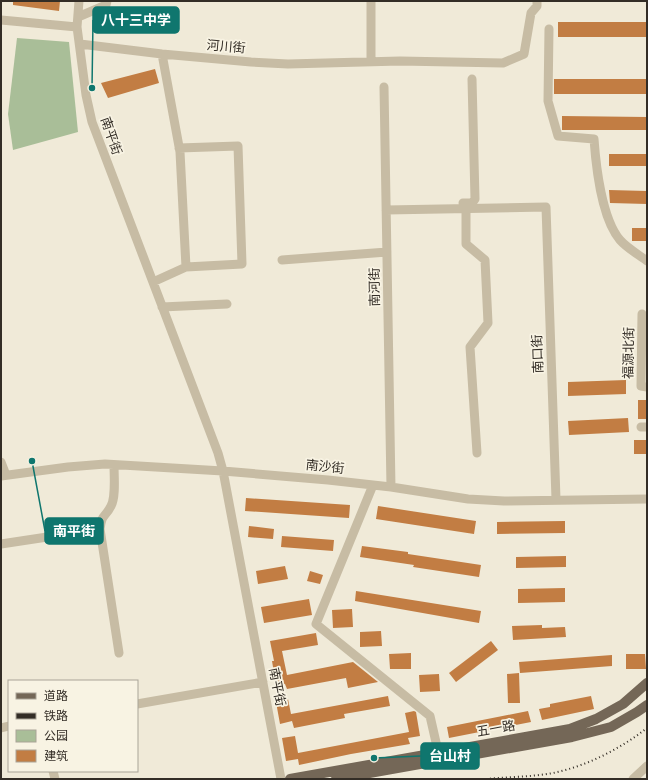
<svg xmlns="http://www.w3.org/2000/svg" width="648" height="780" viewBox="0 0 648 780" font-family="'Source Sans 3','Noto Sans SC',sans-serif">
  <rect width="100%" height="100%" fill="#f0ead8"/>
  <!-- green -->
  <path fill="#a9be98" d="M17 38 69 42 78 132 13 150 8 114Z"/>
  <!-- building -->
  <path fill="#c27d43" d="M13 1H60L59 11 13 5Z
    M558 22H647V37H558Z
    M155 69 159 83 108 98 101 83Z
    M554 79H647V94H554Z
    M562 116 647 117V130H562Z
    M609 154H647V166H609Z
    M609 190 647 191V204L610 203Z
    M632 228H647V241H632Z
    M626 380V394L568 396V382Z
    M638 400H647V419H638Z
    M628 418 629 432 569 435 568 421Z
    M634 440H647V454H634Z
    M246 498 350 505 349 518 245 511Z
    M378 506 476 521 474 534 376 519Z
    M565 521V533L497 534V522Z
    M249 526 274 529 273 539 248 537Z
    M282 536 334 540 333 551 281 547Z
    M362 546 408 552V554L481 565 479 577 413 567 414 565 360 557Z
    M566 556V567L516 568V557Z
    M285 566 288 579 258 584 256 571Z
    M310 571 323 575 320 584 307 581Z
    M565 588V602L518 603V589Z
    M356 591 481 611 479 623 355 601Z
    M309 599 312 615 264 623 261 607Z
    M352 609 353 627 333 628 332 610Z
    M542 625V628L565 627 566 637 513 640 512 626Z
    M381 631 382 646 360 647V632Z
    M316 633 318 645 282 651 287 675 353 662 378 682 348 688 346 678 287 689 285 684 276 685 272 661H274L270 641Z
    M491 641 498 650 456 682 449 673Z
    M411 653V669H390L389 654Z
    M626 654H645L646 669H626Z
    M612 655V666L520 673 519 662Z
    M519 673 520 703H508L507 674Z
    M439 674 440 691 420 692 419 675Z
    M388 696 390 706 344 714 345 718 294 728 292 721 280 724 276 702 288 699 291 714Z
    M591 696 594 709 542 720 539 709 550 707V704Z
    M414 711 416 712 420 736 408 738 410 744 351 754 299 765 298 759 286 761 282 738 295 736 298 753 409 732 405 713Z
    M528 711 531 722 449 738 447 727Z"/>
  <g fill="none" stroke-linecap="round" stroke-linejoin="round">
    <!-- minor -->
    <path stroke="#c7bca4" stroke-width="9" d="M79 1 77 27 86 95 92 122 218 453 223 471 281 779
      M371 1V61
      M78 17 106 5 107 1
      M1 20 77 27
      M549 29 548 101 558 136 594 139C596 167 602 219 620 240 627 248 639 255 647 261
      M80 44 162 54 251 62 288 64 400 61 503 63 524 54 531 13 537 6V1
      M162 54 180 152 186 267
      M384 87 391 487
      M463 203H472L475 199 472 79
      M466 208V244L485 260 488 323 470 347 477 453
      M386 210 546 207 556 499
      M282 260 387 252
      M153 282 186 267 242 264 238 146 179 148
      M162 307 227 304
      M642 314 641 386 647 387
      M641 427H647
      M1 462 6 475
      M114 465C114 476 116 497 111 506 105 518 102 513 100 529L119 653
      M1 476 68 467 105 464 223 471 328 480 391 487 468 499 504 501 647 499
      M373 485 316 624 430 716 440 760
      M1 544 100 529
      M137 704 263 682
      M1 728 9 726
      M53 771 55 779
      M633 779 647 766"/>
    <!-- major -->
    <path stroke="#746757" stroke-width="10" d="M290 779 570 729 596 719 623 704 647 683
      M336 779 572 737 611 727 637 712 647 705"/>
    <!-- rail -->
    <path stroke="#332d26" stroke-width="2" stroke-dasharray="1 3" stroke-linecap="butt" d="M486 779C508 777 531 777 553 773 587 766 620 749 647 728"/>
  </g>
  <g text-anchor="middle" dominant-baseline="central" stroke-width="3.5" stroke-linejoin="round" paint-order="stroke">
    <!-- street labels -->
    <g font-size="13" fill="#332d26" stroke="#f8f3e3">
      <text transform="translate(226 47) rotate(5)">河川街</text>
      <text transform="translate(111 136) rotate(71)">南平街</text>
      <text transform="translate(375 287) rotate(-91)">南河街</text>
      <text transform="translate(629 353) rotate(-89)">福源北街</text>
      <text transform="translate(538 354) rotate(-92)">南口街</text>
      <text transform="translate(325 467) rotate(6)">南沙街</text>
      <text transform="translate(277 687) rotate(79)">南平街</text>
      <text transform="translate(496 729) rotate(-10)">五一路</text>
    </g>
  </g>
  <!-- callouts -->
  <path fill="none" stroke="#0f766e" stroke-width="1.5" d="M92 88L93 20M32 461L45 531M374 758L421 756"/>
  <g fill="#0f766e" stroke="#f8f3e3" stroke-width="1.5">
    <circle cx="92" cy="88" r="4"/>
    <circle cx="32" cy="461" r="4"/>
    <circle cx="374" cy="758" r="4"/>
  </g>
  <g fill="#0f766e" stroke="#0f766e" stroke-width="1.5">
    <rect x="93" y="7" width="86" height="26" rx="4"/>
    <rect x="45" y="518" width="58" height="26" rx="4"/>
    <rect x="421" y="743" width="58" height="26" rx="4"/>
  </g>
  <g font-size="14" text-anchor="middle" font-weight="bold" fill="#fff">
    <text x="136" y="25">八十三中学</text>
    <text x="74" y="536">南平街</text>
    <text x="450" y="761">台山村</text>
  </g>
  <!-- border -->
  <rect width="648" height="780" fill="none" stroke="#332d26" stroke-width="4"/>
  <!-- legend -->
  <rect x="8" y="680" width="130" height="92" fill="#f8f3e3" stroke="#a9a497"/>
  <rect x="16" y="693" width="20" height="6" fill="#746757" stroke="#a9a497"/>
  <text x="44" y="700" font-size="12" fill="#332d26">道路</text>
  <rect x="16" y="713" width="20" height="6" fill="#332d26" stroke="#a9a497"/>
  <text x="44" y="720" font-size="12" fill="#332d26">铁路</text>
  <rect x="16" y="730" width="20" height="12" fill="#a9be98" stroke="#a9a497"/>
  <text x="44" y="740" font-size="12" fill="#332d26">公园</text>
  <rect x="16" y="750" width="20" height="12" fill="#c27d43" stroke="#a9a497"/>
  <text x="44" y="760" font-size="12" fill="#332d26">建筑</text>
</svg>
